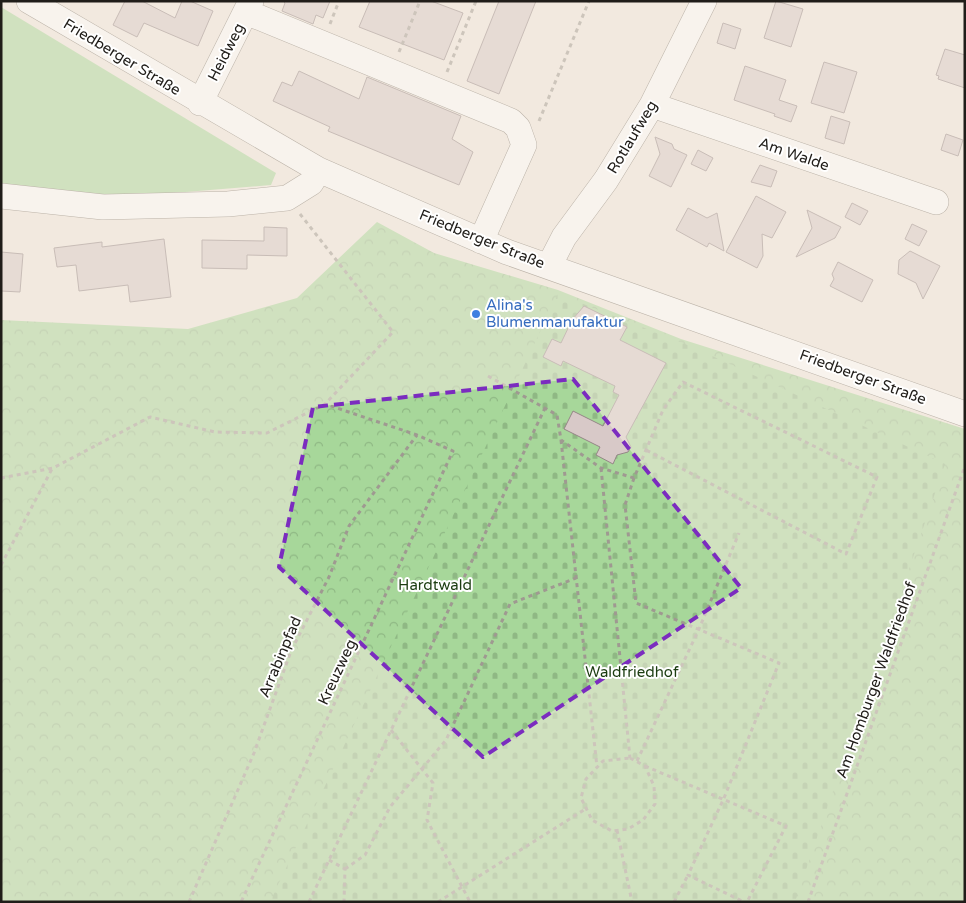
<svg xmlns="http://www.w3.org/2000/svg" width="966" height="903" viewBox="0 0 966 903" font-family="'Varela Round',sans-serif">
  <defs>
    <pattern id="forest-crowns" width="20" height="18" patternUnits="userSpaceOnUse" patternTransform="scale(1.25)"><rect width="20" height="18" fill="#a7d79a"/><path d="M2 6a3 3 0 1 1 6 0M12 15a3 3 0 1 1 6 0" fill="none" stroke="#8fb884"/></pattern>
    <pattern id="cemetery-stones" width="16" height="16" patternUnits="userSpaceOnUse" patternTransform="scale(1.25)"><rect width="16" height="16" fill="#a7d79a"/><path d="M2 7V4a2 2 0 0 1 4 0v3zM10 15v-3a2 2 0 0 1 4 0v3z" fill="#8fb884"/></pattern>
  </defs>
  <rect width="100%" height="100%" fill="#f2e9df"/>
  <!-- green -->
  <path fill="#a7d79a" d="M1 7 276 173 271 185 100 199 1 183Z"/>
  <!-- forest -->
  <path fill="url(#forest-crowns)" d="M377 222 434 253 558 290 681 339 965 429V902H1V320L188 329 297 298Z"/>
  <!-- cemetery -->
  <path fill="url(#cemetery-stones)" d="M558 294 695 348 945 464 795 902H270Z"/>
  <!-- building -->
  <path fill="#d8c9c8" stroke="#958787" d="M125 1H142L175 18 182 1H190L213 11 198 46 144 23 137 37 113 25Z
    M283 1H330L323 18 316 15 313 24 282 11 285 3Z
    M370 1H431L463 13 444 60 359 27Z
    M499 1H536L499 94 467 81Z
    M776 1 803 9 791 47 764 38Z
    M723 23 741 29 735 49 717 43Z
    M945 49 965 55V88L938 79 939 76 936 75Z
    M824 62 857 72 844 113 811 103Z
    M745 66 786 80 779 100 797 106 791 122 774 116 775 114 734 100Z
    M299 71 359 99 367 77 461 116 452 139 473 152 459 185 328 131 330 127 273 101 282 82 292 86Z
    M831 116 850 122 844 144 825 138Z
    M946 134 963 140 958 156 941 150Z
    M655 137 672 144 674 149 687 155 671 187 649 176 660 154Z
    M698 150 713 158 706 171 691 164Z
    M760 165 777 171 771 187 751 182Z
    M756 196 786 212 772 238 762 234 763 256 757 268 726 252Z
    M852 203 868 211 860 225 845 217Z
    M688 208 707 218 717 213 724 251 709 243 707 247 676 230Z
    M807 210 841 227 835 238 796 257 812 228Z
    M912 224 927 231 919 246 905 239Z
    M264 227 287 228V256L247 255V269L202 268V240L264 241Z
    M164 239 171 297 130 302 128 285 79 291 76 265 57 267 54 248 102 242V247Z
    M910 251 940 266 923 299 916 283 898 274 899 260Z
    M1 252 23 254 20 292 1 291Z
    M838 262 873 280 862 302 830 286 834 279 832 274Z
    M584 306 627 327 620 340 666 363 626 437 631 447 628 452 617 455 613 464 596 455 600 447 564 429 573 411 603 426 619 395 613 392 615 386 563 361 561 366 543 357 552 339 561 343 572 320Z"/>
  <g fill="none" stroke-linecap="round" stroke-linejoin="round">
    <defs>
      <path id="minor" d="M29 1 319 170 507 252 965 414
        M246 12 511 121 518 128 524 145 481 241
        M200 103 251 1
        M652 105 936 202
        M1 196 103 207 228 204 287 198 311 183 319 170
        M549 266 564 237 606 180 652 105 704 1"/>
    </defs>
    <!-- minor casing -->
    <use href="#minor" stroke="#7a7269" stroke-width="26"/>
    <!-- path -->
    <path stroke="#9f9991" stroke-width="3" stroke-dasharray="4 4" stroke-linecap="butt" d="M330 24 339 1
      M399 52 420 1
      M447 72 476 1
      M539 121 589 1
      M300 214 393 332 325 404
      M488 376 557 415 561 440 601 468 634 478 663 410 683 382 877 477 846 554 646 450
      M561 440 597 767
      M601 468 630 758
      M1 478 53 468 150 417 215 432 267 433 325 404 417 435 453 451 241 902
      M634 478 625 505 636 603 779 663 724 798 688 875 744 902
      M1 565 52 469
      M391 730 433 783 427 820 470 902
      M630 758 645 766 654 786 655 804 643 820 628 829 612 831 592 820 581 798 586 779 603 761Z
      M637 761 699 629 739 533
      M645 766 786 826 747 902
      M617 830 632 902
      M329 860 345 869 344 902
      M345 869 365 855 390 807 446 740 510 604 576 578
      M189 902 254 753 291 651 329 577 349 526 417 435
      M309 902 545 408
      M438 902 587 808
      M674 902 688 875
      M808 902 965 466"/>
    <!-- minor -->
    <use href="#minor" stroke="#fff" stroke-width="25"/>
  </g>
  <!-- marked area -->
  <path d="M0 0H966V903H0ZM573 379 741 588 483 757 279 567 313 407Z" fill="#f2e9df" fill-opacity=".55" fill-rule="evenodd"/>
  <path fill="none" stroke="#7b2cbf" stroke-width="4" stroke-dasharray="10 6" stroke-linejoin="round" d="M573 379 741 588 483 757 279 567 313 407Z"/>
  <!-- markers -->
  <circle fill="#3f7fe0" stroke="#fff" stroke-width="2" cx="476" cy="314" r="5"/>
  <g text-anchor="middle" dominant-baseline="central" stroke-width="4" stroke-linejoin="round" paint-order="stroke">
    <!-- street labels -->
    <g font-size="15" fill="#201d19" stroke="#fff">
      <text transform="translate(226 52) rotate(-63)">Heidweg</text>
      <text transform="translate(122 57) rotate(31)">Friedberger Straße</text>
      <text transform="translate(632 137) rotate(-59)">Rotlaufweg</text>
      <text transform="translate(794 154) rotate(19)">Am Walde</text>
      <text transform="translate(482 239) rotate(22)">Friedberger Straße</text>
      <text transform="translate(863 377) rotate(20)">Friedberger Straße</text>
      <text transform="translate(280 657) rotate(-67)">Arrabinpfad</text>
      <text transform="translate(337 672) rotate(-65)">Kreuzweg</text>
      <text transform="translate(876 680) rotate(-70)">Am Homburger Waldfriedhof</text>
    </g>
    <!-- shop labels -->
    <g font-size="15" fill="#366cbe" stroke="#fff" text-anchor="start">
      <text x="486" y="305">Alina's<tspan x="486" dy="17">Blumenmanufaktur</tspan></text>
    </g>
    <!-- park labels -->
    <g font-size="15" fill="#1b3c10" stroke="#fff">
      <text x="435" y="585">Hardtwald</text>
      <text x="632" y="672">Waldfriedhof</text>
    </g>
  </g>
  <!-- border -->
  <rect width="966" height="903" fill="none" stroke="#201d19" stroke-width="5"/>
</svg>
